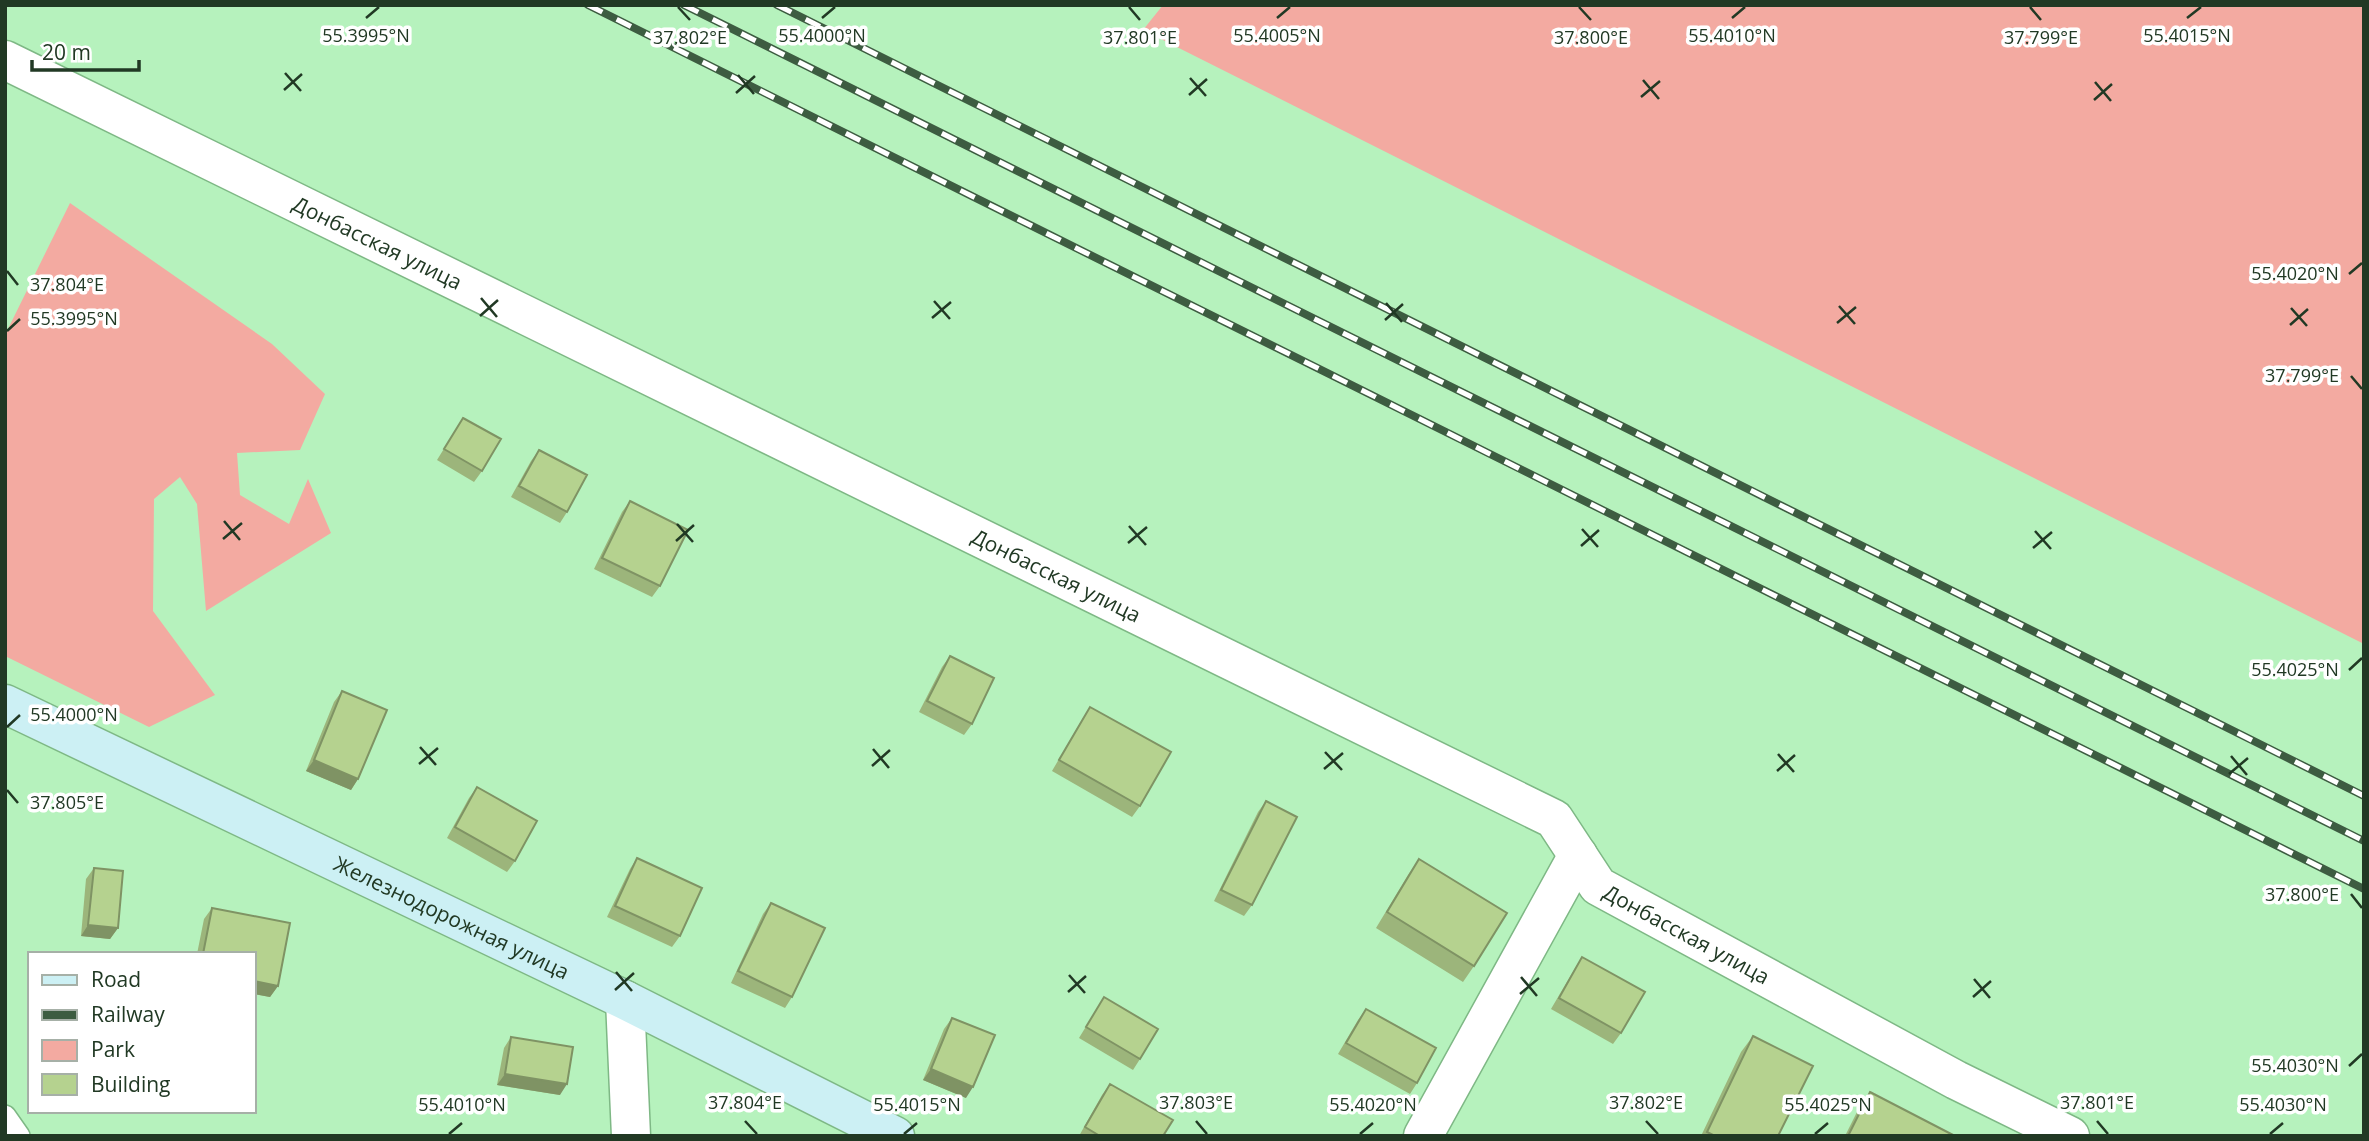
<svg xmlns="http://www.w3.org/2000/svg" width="2369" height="1141" viewBox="0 0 2369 1141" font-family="'Open Sans',sans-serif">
  <rect width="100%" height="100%" fill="#b6f2bd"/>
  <!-- green -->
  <path fill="#f3aaa1" d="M1163 5H2364V644L1143 30Z
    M70 203 272 344 325 394 300 450 237 453 240 495 289 524 308 479 331 533 206 611 197 504 180 477 154 499 153 611 215 695 149 727 5 656V335Z"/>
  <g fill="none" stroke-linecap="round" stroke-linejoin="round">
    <defs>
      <path id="lane" d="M5 1116 19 1136"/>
      <g id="street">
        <path id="s1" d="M5 60 1554 819 1598 886 1956 1080 2070 1136"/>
        <path d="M625 1000 631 1136"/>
        <path d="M1423 1136 1578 855"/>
      </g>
      <g id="secondary">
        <path id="s2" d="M5 704 625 1000 895 1136"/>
      </g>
    </defs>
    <!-- lane casing -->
    <use href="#lane" stroke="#7eb885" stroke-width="24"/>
    <!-- street casing -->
    <use href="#street" stroke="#7eb885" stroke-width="41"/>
    <!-- secondary casing -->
    <use href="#secondary" stroke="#7eb885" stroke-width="41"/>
    <!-- lane -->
    <use href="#lane" stroke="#fff" stroke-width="21"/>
    <!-- street -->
    <use href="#street" stroke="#fff" stroke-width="38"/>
    <!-- secondary -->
    <use href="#secondary" stroke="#ccf0f4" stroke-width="38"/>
    <defs>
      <path id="rail" d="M588 5 2364 889
        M684 5 2364 841
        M777 5 2364 796"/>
    </defs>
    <!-- rail casing -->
    <use href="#rail" stroke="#3d5c41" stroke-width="8"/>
    <!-- rail -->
    <use href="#rail" stroke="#fff" stroke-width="5" stroke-dasharray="16" stroke-linecap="butt"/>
  </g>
  <!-- wall -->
  <path fill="#9cb57b" d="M463 418 482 471 474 482 437 460Z
    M539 450 567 512 560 523 511 497 531 461Z
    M630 501 660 586 652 597 594 569 622 512Z
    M950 656 972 724 964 735 919 712 942 667Z
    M342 691 358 779 351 790 306 771 334 702Z
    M1090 707 1140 806 1132 817 1052 771 1083 718Z
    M477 787 515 861 507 872 447 838 469 798Z
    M1266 801 1252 905 1244 916 1214 901 1258 812Z
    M637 858 680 936 672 947 607 917 630 869Z
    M1419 859 1474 966 1463 982 1376 928 1408 875Z
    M94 868 118 928 110 939 81 936 86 879Z
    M771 903 792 997 785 1008 731 983 763 914Z
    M212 908 290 923 278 986 270 997 254 994V954H197L204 919Z
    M1582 957 1621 1033 1613 1044 1551 1009 1575 968Z
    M1104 997 1140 1059 1133 1070 1079 1038Z
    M1366 1009 1417 1083 1410 1094 1338 1054 1358 1020Z
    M952 1018 966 1098 923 1080 944 1029Z
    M1753 1036 1778 1136H1701L1741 1052Z
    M511 1037 560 1095 497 1085 504 1048Z
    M1110 1084 1163 1136H1079L1102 1095Z
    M1870 1092 1955 1136H1845L1859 1108Z"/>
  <!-- shaded-wall -->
  <path fill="#7f9364" d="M314 760 358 779 351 790 306 771Z
    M88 925 118 928 110 939 81 936Z
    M254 981 278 986 270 997 254 994Z
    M931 1069 973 1087 966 1098 923 1080Z
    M505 1074 567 1084 560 1095 497 1085Z"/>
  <!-- building -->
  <path fill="#b5d28f" stroke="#7f9364" stroke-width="2" d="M463 418 501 439 482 471 444 449Z
    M539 450 587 475 567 512 519 486Z
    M630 501 688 530 660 586 602 558Z
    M950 656 994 678 972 724 927 701Z
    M342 691 387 710 358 779 314 760Z
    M1090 707 1171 752 1140 806 1059 760Z
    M477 787 537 821 515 861 455 827Z
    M1266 801 1297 817 1252 905 1221 890Z
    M637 858 702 888 680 936 615 906Z
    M1419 859 1507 913 1474 966 1387 912Z
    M94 868 123 871 118 928 88 925Z
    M771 903 825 928 792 997 738 971Z
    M212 908 290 923 278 986 254 981V954H203Z
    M1582 957 1645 992 1621 1033 1559 998Z
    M1104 997 1158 1029 1140 1059 1086 1027Z
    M1366 1009 1436 1048 1417 1083 1346 1043Z
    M952 1018 995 1035 973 1087 931 1069Z
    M1753 1036 1813 1066 1778 1136H1715L1707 1132Z
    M511 1037 573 1047 567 1084 505 1074Z
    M1110 1084 1173 1120 1163 1136H1100L1085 1127Z
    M1870 1092 1955 1136H1848Z"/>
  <!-- ticks -->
  <path fill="none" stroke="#213924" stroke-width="2.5" d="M678 7 690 20M1129 7 1140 20M1579 7 1591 20M2030 7 2041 20M366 18 379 7M822 18 835 7M1277 18 1290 7M1732 18 1745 7M2187 18 2201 7M285 73 301 91M738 75 754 94M1190 78 1206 96M1643 80 1659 99M2095 82 2111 101M284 90 302 74M736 93 755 76M1189 95 1207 79M1641 97 1660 81M2094 100 2112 84M7 271 18 285M2349 274 2362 263M481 298 497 317M934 301 950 319M1386 303 1402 322M1839 306 1855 324M2291 308 2307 326M480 316 498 300M932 318 951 302M1385 320 1403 304M1837 323 1856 307M2290 325 2308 309M7 331 20 319M2351 376 2362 389M224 521 240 540M677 524 693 542M1129 526 1146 545M1582 529 1598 547M2035 531 2051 549M223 539 242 523M676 541 694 525M1128 543 1147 527M1581 546 1599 530M2033 548 2052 532M2349 670 2362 658M7 727 20 715M420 747 436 765M873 749 889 768M1325 752 1342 770M1778 754 1794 772M2231 756 2247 775M419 764 438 748M872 766 890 750M1324 769 1343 753M1777 771 1795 755M2229 774 2248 758M7 790 18 803M2351 894 2362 908M616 972 632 991M1069 975 1085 993M1521 977 1537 996M1974 979 1990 998M615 990 634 973M1068 992 1086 976M1520 994 1539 978M1973 997 1991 981M2349 1066 2362 1054M745 1121 757 1134M1196 1121 1207 1134M1646 1121 1658 1134M2097 1121 2108 1134M449 1134 462 1123M904 1134 917 1123M1360 1134 1373 1123M1815 1134 1828 1123M2270 1134 2283 1123"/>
  <g text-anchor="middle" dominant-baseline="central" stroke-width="7" stroke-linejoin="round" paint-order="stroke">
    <!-- street labels -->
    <g font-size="21" fill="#213924" stroke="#fff">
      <text stroke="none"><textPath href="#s1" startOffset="415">Донбасская улица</textPath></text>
      <text stroke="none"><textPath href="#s1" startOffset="1171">Донбасская улица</textPath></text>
      <text stroke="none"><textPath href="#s2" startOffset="495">Железнодорожная улица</textPath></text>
      <text stroke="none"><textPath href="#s1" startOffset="1906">Донбасская улица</textPath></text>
    </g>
  </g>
  <g font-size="18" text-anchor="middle" fill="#213924" stroke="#fff" stroke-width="7" stroke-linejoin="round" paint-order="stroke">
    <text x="366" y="42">55.3995°N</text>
    <text x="822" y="42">55.4000°N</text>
    <text x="1277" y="42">55.4005°N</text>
    <text x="1732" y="42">55.4010°N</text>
    <text x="2187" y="42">55.4015°N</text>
    <text x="690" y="44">37.802°E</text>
    <text x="1140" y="44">37.801°E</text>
    <text x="1591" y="44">37.800°E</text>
    <text x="2041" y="44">37.799°E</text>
    <text x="2295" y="280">55.4020°N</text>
    <text x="67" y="291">37.804°E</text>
    <text x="74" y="325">55.3995°N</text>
    <text x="2302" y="382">37.799°E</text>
    <text x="2295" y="676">55.4025°N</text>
    <text x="74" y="721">55.4000°N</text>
    <text x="67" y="809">37.805°E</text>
    <text x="2302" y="901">37.800°E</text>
    <text x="2295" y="1072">55.4030°N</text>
    <text x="745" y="1109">37.804°E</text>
    <text x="1196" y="1109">37.803°E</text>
    <text x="1646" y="1109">37.802°E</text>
    <text x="2097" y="1109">37.801°E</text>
    <text x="462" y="1111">55.4010°N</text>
    <text x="917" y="1111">55.4015°N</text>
    <text x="1373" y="1111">55.4020°N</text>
    <text x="1828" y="1111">55.4025°N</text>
    <text x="2283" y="1111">55.4030°N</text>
  </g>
  <!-- border -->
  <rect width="2369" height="1141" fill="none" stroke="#213924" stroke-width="14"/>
  <!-- legend -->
  <rect x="28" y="952" width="228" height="161" fill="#ffffff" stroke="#a6b0a7" stroke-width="2"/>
  <rect x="42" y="975" width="35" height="10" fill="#ccf0f4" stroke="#a6b0a7" stroke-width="2"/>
  <text x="91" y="987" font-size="21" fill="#213924">Road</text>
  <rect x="42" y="1010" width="35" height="10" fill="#3d5c41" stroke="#a6b0a7" stroke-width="2"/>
  <text x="91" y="1022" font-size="21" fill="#213924">Railway</text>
  <rect x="42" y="1040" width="35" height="21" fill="#f3aaa1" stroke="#a6b0a7" stroke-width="2"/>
  <text x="91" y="1057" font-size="21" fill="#213924">Park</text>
  <rect x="42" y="1074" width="35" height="21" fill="#b5d28f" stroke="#a6b0a7" stroke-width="2"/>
  <text x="91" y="1092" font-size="21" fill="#213924">Building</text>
  <!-- scale -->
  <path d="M32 60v10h107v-10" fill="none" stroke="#213924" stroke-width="3.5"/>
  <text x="42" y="60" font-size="21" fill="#213924" stroke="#ffffff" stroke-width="5" paint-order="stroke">20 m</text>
</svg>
